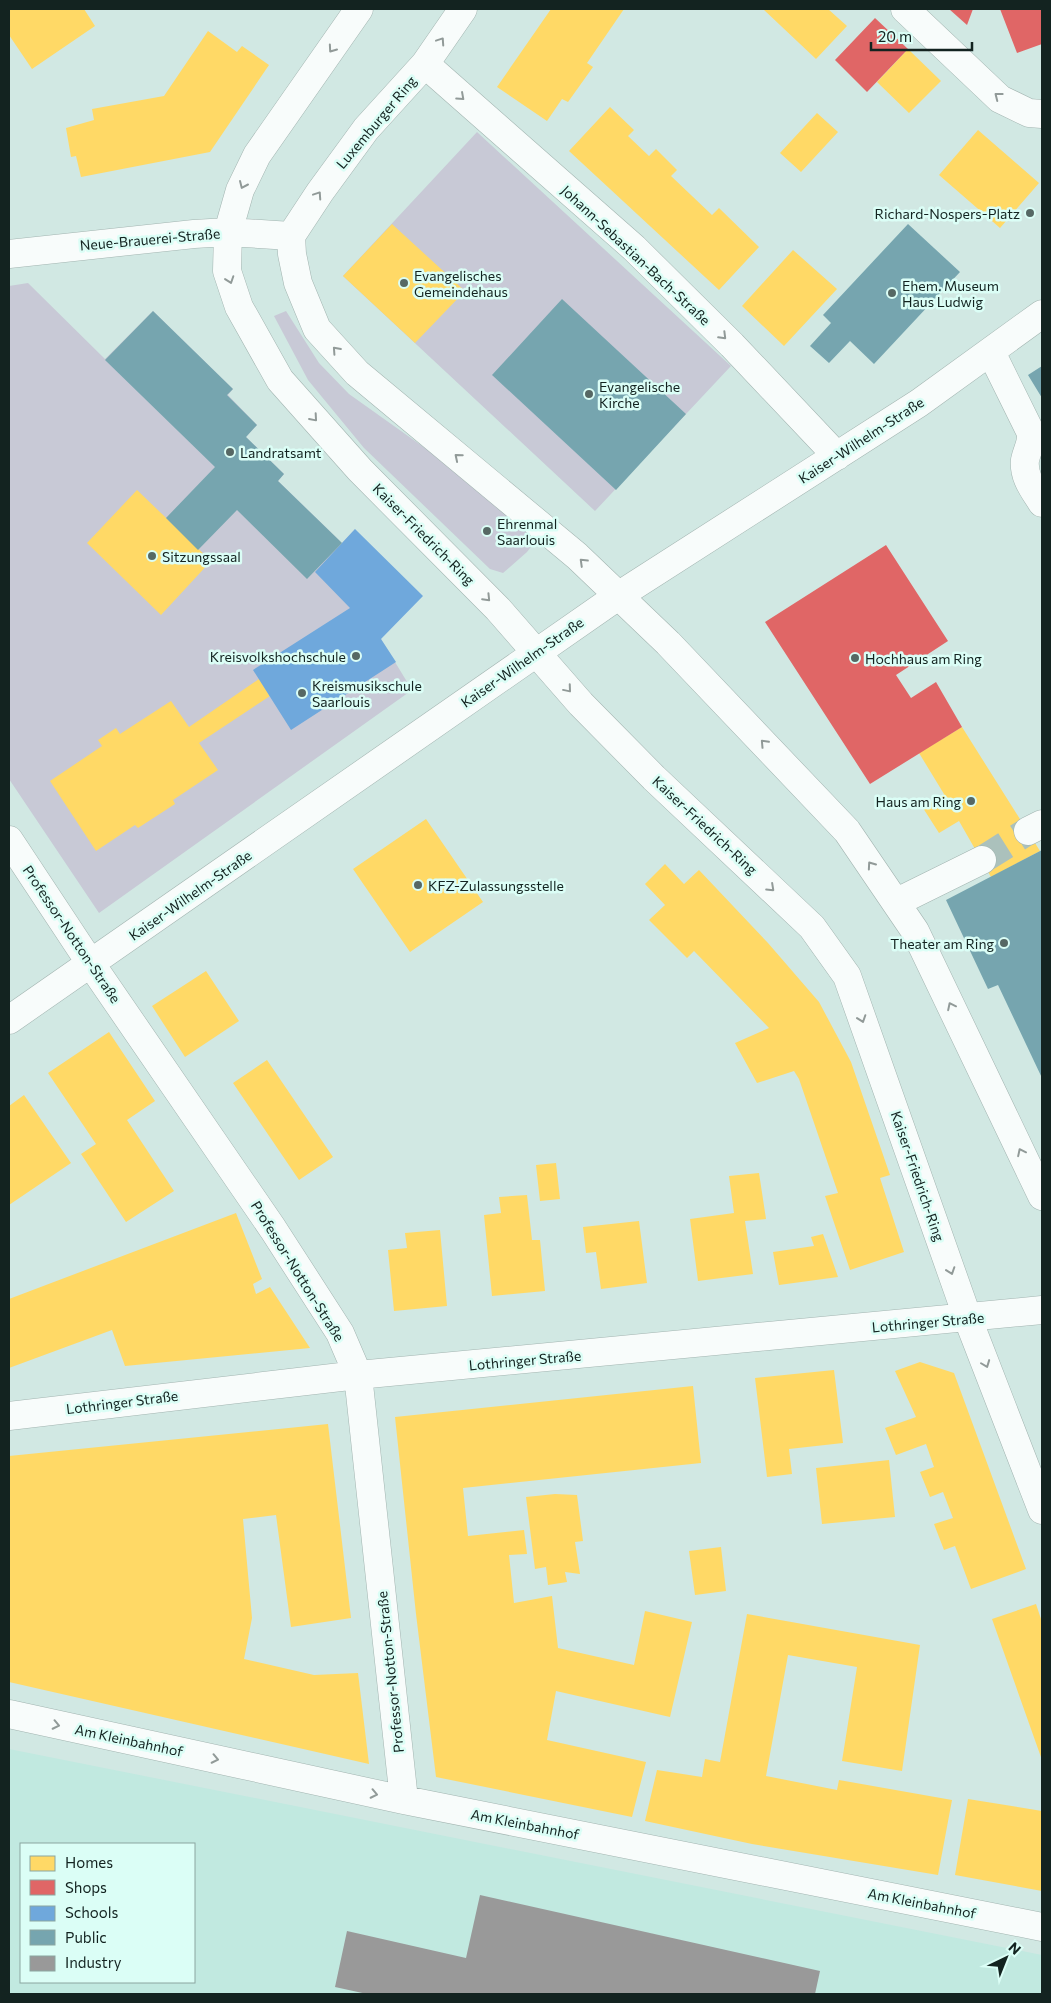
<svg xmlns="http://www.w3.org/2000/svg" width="1051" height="2003" viewBox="0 0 1051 2003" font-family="Commissioner,sans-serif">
  <rect width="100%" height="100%" fill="#d1e8e3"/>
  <!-- built -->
  <path fill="#c1e9e0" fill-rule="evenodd" d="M9 1749 1042 1955V1994H9ZM21 1844H194V1982H21Z"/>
  <!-- green -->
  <path fill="#c8c9d6" d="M477 132 731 366 595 511 343 276Z
    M28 283 105 359 153 311 233 389 228 395 257 425 246 437 284 474 278 481 342 543 355 529 381 639 412 690 99 913 9 779V286Z
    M286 311 319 363 349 394 446 463 536 540 527 552 503 573 490 569 364 448 308 380 274 316Z"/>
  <!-- homes -->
  <path fill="#ffd966" d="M9 9H84L95 26 32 69 9 35Z
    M551 9H624L587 63 593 67 568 102 562 99 547 121 497 87Z
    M763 9H828L847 26 816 59Z
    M208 31 237 52 242 46 269 65 210 152 81 177 76 156 71 157 66 128 94 120 92 109 164 96Z
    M908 49 941 81 909 113 877 82Z
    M610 107 634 130 628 136 649 156 656 149 677 170 671 176 712 215 719 208 759 247 719 290 569 151Z
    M817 113 838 132 801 172 780 153Z
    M978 130 1039 183 1000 228 939 175Z
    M392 224 465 291 415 343 343 276Z
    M793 250 837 289 784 346 742 306Z
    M137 490 211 561 161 615 87 543Z
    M259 679 270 696 199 743 218 770 173 800 175 804 138 828 135 825 96 851 50 781 102 746 98 740 116 728 120 734 171 701 189 727Z
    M962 727 1040 851 991 877 959 821 939 833 923 808 944 794 919 753Z
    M426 819 483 902 410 952 353 869Z
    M665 864 684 884 699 870 768 943 819 1002 851 1062 890 1175 880 1178 904 1252 850 1270 825 1196 838 1193 799 1079 794 1071 757 1083 735 1043 769 1028 694 951 687 958 649 920 665 905 645 884Z
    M206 971 239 1021 185 1057 152 1006Z
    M109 1032 155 1101 127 1120 174 1191 126 1222 81 1154 96 1144 48 1073Z
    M267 1060 333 1157 299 1180 233 1083Z
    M24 1095 71 1163 9 1205V1106Z
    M556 1163 560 1199 540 1201 536 1165Z
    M759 1173 766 1219 745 1221 753 1274 698 1281 690 1219 734 1213 729 1176Z
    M527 1195 532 1240H540L545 1291 492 1296 484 1215 501 1213 499 1197Z
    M236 1213 262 1279 253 1284 256 1294 270 1287 310 1348 125 1366 112 1330 9 1368V1299Z
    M639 1221 647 1283 601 1289 596 1252 586 1253 583 1227Z
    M440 1230 447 1306 394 1311 388 1250 407 1248 405 1233Z
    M823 1234 838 1277 779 1285 773 1252 814 1246 811 1237Z
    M920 1362 954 1373 1026 1569 971 1589 955 1546 944 1550 934 1524 953 1518 943 1492 930 1497 920 1472 934 1467 926 1444 896 1455 885 1428 916 1417 895 1371Z
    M834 1370 843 1443 789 1449 792 1474 767 1477 755 1378Z
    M693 1386 701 1463 463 1488 468 1536 524 1530 527 1554 509 1555 514 1603 552 1596 558 1648 634 1665 645 1611 692 1622 670 1717 556 1691 547 1740 646 1762 632 1817 436 1777 416 1614 395 1417Z
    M328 1424 351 1618 291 1627 276 1515 243 1519 252 1618 244 1659 314 1675 358 1673 369 1764 9 1682V1456Z
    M889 1460 895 1517 822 1524 816 1468Z
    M555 1494 577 1495 583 1541 575 1542 580 1574 565 1572 567 1582 548 1585 546 1567 535 1569 526 1497Z
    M721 1547 726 1591 695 1595 689 1551Z
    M1036 1604 1042 1622V1760L992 1619Z
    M747 1614 920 1645 902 1771 842 1761 857 1667 788 1655 766 1776 837 1790 839 1780 952 1800 938 1875 752 1844 645 1821 657 1770 702 1777 705 1759 720 1762Z
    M968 1799 1042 1811V1891L955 1875Z"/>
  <!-- shops -->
  <path fill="#e06666" d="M949 9H973L967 25Z
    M1000 9H1042V44L1017 53Z
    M875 18 908 49 867 92 835 60Z
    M886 545 948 641 896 675 911 698 936 682 962 727 870 784 765 622Z"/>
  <!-- schools -->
  <path fill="#6fa8dc" d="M355 529 423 596 381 639 396 662 291 730 253 670 350 608 315 572Z"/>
  <!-- public -->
  <path fill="#76a5af" d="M908 224 960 272 874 364 850 341 829 363 810 346 831 323 823 315Z
    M562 299 686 414 616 490 492 375Z
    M153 311 233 389 227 395 257 425 246 437 284 474 278 481 342 543 307 579 237 510 198 550 166 518 215 467 105 360Z
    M1042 366V398L1028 375Z
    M1042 850V1078L998 985 988 989 946 900Z"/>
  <!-- industry -->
  <path fill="#999" d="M480 1895 820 1971 815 1994H367L335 1987 347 1931 466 1958Z"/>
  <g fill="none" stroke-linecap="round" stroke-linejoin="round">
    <!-- minor-tunnel -->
    <path stroke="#abc1bc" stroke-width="28" stroke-dasharray="28 14" stroke-linecap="butt" d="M982 860 1028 831"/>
    <defs>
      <path id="minor" d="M359 9 257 155 240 190 228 232 227 271 239 307 280 380 360 470 498 609 581 704 654 778 812 927 847 976 968 1319 1042 1510
        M905 9 1000 99 1029 113 1042 114
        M425 64 634 248 732 345 837 456
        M291 236 292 254 298 283 317 329 357 373 577 556 668 643 847 831 915 931 1042 1196
        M291 236 320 192 366 129 425 64 463 9
        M9 254 194 234 228 232 291 236
        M991 352 1031 433C1032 444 1027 450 1025 460 1023 477 1034 490 1042 503
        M1028 831 1042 824
        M9 840 91 964 273 1229 340 1333 358 1375 404 1800
        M897 902 982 860
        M9 1020 618 596 919 403 1042 314
        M9 1416 358 1375 1042 1310
        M9 1714 404 1800 1042 1927"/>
    </defs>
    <!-- minor casing -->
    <use href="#minor" stroke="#a2b4b0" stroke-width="29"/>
    <!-- minor -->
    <use href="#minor" stroke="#f8fcfb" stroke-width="28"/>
  </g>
  <!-- one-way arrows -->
  <defs><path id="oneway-chevron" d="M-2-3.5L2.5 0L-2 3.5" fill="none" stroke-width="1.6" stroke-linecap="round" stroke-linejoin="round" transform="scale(1.25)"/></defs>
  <g stroke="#919a98">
    <use href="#oneway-chevron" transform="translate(441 41) rotate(-56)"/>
    <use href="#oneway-chevron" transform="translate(332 49) rotate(125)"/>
    <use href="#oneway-chevron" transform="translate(998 96) rotate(-142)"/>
    <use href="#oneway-chevron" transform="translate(461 97) rotate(42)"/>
    <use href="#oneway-chevron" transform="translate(243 185) rotate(114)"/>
    <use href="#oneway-chevron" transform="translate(318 195) rotate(-56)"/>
    <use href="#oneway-chevron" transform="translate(230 280) rotate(71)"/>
    <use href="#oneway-chevron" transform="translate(723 336) rotate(45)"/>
    <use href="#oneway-chevron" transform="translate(336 350) rotate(-132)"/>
    <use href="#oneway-chevron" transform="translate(314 418) rotate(49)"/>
    <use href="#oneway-chevron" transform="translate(458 457) rotate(-140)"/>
    <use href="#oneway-chevron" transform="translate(583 562) rotate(-136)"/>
    <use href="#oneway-chevron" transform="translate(487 598) rotate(46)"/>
    <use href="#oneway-chevron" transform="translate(568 689) rotate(50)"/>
    <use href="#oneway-chevron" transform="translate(764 743) rotate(-133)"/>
    <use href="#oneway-chevron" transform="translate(871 865) rotate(-125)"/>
    <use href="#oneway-chevron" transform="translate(771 888) rotate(43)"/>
    <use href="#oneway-chevron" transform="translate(951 1006) rotate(-116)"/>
    <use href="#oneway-chevron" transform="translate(862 1019) rotate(71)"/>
    <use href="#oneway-chevron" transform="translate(1021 1152) rotate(-116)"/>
    <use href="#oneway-chevron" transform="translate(951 1271) rotate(71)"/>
    <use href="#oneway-chevron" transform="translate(986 1364) rotate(69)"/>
    <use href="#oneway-chevron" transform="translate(56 1725) rotate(12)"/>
    <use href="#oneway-chevron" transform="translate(215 1759) rotate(12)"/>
    <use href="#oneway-chevron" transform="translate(374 1794) rotate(12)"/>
  </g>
  <!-- markers -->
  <g fill="#566864" stroke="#dbfef6" stroke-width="2">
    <circle cx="1030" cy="213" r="5"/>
    <circle cx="404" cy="283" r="5"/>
    <circle cx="892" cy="293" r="5"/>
    <circle cx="589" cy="394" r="5"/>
    <circle cx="230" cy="452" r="5"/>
    <circle cx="487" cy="531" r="5"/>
    <circle cx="152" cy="556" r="5"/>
    <circle cx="356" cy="656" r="5"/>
    <circle cx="855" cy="658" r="5"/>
    <circle cx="302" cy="693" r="5"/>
    <circle cx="971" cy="801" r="5"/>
    <circle cx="418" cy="885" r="5"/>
    <circle cx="1004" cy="943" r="5"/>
  </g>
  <g text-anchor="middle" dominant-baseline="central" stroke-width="5" stroke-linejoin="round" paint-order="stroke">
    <!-- street labels -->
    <g font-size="14" fill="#132320" stroke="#dbfef6">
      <text transform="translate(376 122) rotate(-50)">Luxemburger Ring</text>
      <text transform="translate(150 239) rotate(-5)">Neue-Brauerei-Straße</text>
      <text transform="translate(636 255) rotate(43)">Johann-Sebastian-Bach-Straße</text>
      <text transform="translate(861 440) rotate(-33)">Kaiser-Wilhelm-Straße</text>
      <text transform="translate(424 534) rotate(45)">Kaiser-Friedrich-Ring</text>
      <text transform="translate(522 662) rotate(-35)">Kaiser-Wilhelm-Straße</text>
      <text transform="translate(705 825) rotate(43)">Kaiser-Friedrich-Ring</text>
      <text transform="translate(190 895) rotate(-35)">Kaiser-Wilhelm-Straße</text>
      <text transform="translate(72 934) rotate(56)">Professor-Notton-Straße</text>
      <text transform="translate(918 1176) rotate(71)">Kaiser-Friedrich-Ring</text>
      <text transform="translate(298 1271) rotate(58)">Professor-Notton-Straße</text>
      <text transform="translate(928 1322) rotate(-5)">Lothringer Straße</text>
      <text transform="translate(525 1360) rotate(-5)">Lothringer Straße</text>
      <text transform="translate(122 1402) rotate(-7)">Lothringer Straße</text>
      <text transform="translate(390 1672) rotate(-96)">Professor-Notton-Straße</text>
      <text transform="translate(129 1740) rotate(12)">Am Kleinbahnhof</text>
      <text transform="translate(525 1824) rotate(11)">Am Kleinbahnhof</text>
      <text transform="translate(922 1903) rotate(11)">Am Kleinbahnhof</text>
    </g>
    <!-- poi labels -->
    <g font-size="14" fill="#132320" stroke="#dbfef6" text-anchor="start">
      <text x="1020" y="213" text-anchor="end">Richard-Nospers-Platz</text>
      <text x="414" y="275">Evangelisches<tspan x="414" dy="16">Gemeindehaus</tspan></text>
      <text x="902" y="285">Ehem. Museum<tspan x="902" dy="16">Haus Ludwig</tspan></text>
      <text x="599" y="386">Evangelische<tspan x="599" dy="16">Kirche</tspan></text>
      <text x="240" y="452">Landratsamt</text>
      <text x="497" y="523">Ehrenmal<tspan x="497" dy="16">Saarlouis</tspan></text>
      <text x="162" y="556">Sitzungssaal</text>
      <text x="346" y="656" text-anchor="end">Kreisvolkshochschule</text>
      <text x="865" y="658">Hochhaus am Ring</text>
      <text x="312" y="685">Kreismusikschule<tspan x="312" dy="16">Saarlouis</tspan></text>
      <text x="961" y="801" text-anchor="end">Haus am Ring</text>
      <text x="428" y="885">KFZ-Zulassungsstelle</text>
      <text x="994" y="943" text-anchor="end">Theater am Ring</text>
    </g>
  </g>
  <!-- border -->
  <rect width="1051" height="2003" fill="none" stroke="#132320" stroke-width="20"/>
  <!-- legend -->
  <rect x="20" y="1843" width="175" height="140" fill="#dbfef6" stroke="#8ba6a0"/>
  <rect x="30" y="1856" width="25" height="15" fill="#ffd966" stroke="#8ba6a0"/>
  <text x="65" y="1868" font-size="15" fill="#132320">Homes</text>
  <rect x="30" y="1880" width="25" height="15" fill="#e06666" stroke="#8ba6a0"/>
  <text x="65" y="1893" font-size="15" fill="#132320">Shops</text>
  <rect x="30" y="1906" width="25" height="15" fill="#6fa8dc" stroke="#8ba6a0"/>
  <text x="65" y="1918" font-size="15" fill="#132320">Schools</text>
  <rect x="30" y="1930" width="25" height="15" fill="#76a5af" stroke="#8ba6a0"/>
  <text x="65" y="1943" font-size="15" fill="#132320">Public</text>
  <rect x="30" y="1956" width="25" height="15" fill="#999999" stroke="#8ba6a0"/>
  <text x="65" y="1968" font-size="15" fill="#132320">Industry</text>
  <!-- north arrow -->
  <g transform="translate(1006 1958) rotate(43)" stroke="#dbfef6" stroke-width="4" paint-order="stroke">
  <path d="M0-4L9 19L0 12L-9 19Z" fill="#132320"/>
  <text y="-8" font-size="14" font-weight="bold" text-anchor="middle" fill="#132320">N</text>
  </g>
  <!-- scale -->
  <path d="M871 42v8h101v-8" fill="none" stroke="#132320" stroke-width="2.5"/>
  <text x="878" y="42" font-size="15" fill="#132320" stroke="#dbfef6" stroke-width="4" paint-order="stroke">20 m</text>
</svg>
